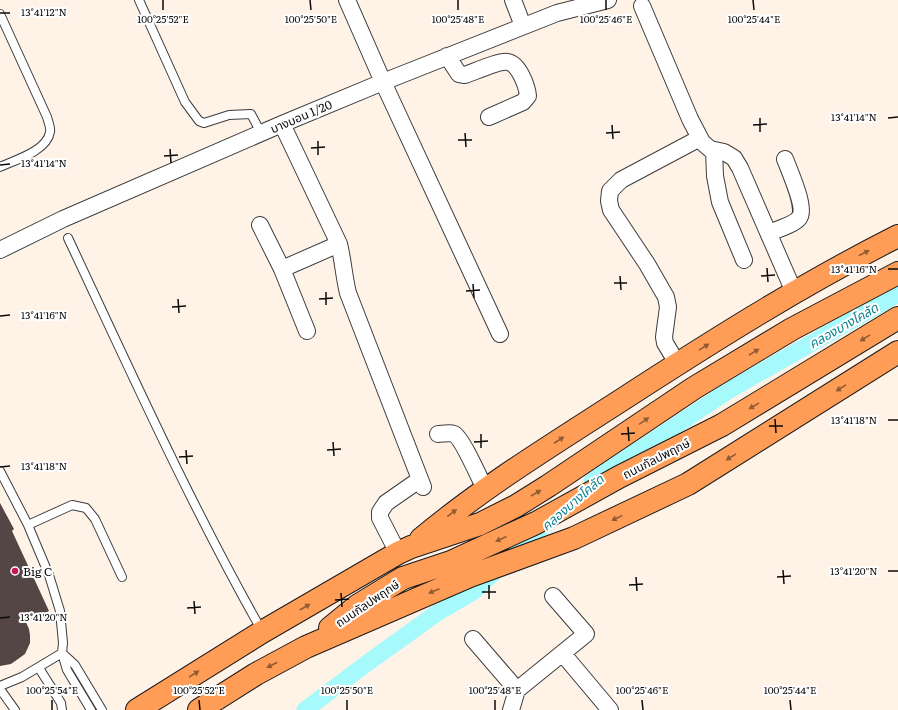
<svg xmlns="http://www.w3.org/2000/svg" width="898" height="710" viewBox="0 0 898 710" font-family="Literata,'Noto Sans Thai',serif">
  <rect width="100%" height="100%" fill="#fff2e7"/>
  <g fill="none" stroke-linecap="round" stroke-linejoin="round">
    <!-- canal -->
    <path stroke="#a6fafc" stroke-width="17" d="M592 481 731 389 898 294
      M305 710 370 661 437 613 473 592 549 521"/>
  </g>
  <!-- building -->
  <path fill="#544645" d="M0 503 14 529 12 531 49 611 26 622 29 629 30 635V643L25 654 11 664 0 666Z"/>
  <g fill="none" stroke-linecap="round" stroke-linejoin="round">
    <defs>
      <path id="lane" d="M139 0 185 102 199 121 204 123 229 115 251 114 261 133
        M0 14 47 117C48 121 51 128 50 132 47 151 15 160 0 167
        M68 238C130 370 190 504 262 631
        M0 471 28 525 49 575 60 611 63 643 62 653 67 670 91 710
        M28 525 72 505 86 508 95 519 122 577
        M63 654 75 665 102 710
        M39 668 61 703 62 710
        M0 686 22 677 62 653
        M0 689 15 710"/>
      <path id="street" d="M347 0 383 82 500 334
        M513 0 523 26
        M642 6 690 119 702 142 710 149 724 152 734 158 740 168 794 292
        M447 56 459 74 465 75C474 72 500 60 508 62 519 64 527 86 528 96L523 102 489 117
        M282 124 339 244C343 260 344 277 348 293L423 487
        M714 150 715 176 720 202 744 260
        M260 225 282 269
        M769 233C776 230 795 224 799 218 807 209 789 170 785 159
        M0 250 63 219 282 124 383 82 557 13 608 0
        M307 331 282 269 339 244
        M677 363 665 343 664 337 668 307 666 297 647 264 611 210 609 201 610 191 621 180 700 138
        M438 434C442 434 449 432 454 434 462 438 480 479 485 489
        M398 553 380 518V512L386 503 419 480
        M473 639 517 690
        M563 654 610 710
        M511 710 517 690 586 634 553 596"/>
      <path id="primary" d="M421 539C483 487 552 445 620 401 711 342 801 285 898 236
        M330 628 357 606 403 578 451 562 536 523 619 477 722 425 898 318
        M137 710 262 632 398 553 411 547 480 524 516 506 548 486 694 388 792 329 898 273
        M199 710 256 674 306 647 470 576 574 538 688 484 898 352"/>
    </defs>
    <!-- lane casing -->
    <use href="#lane" stroke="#3d3d3d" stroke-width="10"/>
    <!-- street casing -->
    <use href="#street" stroke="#3d3d3d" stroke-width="18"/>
    <!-- primary casing -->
    <use href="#primary" stroke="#1b1b1b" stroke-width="24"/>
    <!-- lane -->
    <use href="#lane" stroke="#fff" stroke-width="8"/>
    <!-- street -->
    <use href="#street" stroke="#fff" stroke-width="16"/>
    <!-- primary -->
    <use href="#primary" stroke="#ff9d57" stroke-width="22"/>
  </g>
  <!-- one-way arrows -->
  <defs><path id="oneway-solid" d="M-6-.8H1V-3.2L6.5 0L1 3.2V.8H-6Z"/></defs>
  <g fill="#915b34">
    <use href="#oneway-solid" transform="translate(864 253) rotate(-27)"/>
    <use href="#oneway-solid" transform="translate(865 338) rotate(148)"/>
    <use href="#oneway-solid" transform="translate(704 347) rotate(-32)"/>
    <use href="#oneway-solid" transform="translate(754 352) rotate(-31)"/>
    <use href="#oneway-solid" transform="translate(841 388) rotate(148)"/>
    <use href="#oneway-solid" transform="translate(754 406) rotate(149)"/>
    <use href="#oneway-solid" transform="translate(644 421) rotate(-34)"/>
    <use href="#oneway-solid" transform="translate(559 440) rotate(-33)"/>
    <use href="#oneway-solid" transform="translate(731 457) rotate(148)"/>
    <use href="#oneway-solid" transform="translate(536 493) rotate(-31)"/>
    <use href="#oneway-solid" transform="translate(452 513) rotate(-37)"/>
    <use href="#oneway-solid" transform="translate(617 518) rotate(154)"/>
    <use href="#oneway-solid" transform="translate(501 539) rotate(156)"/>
    <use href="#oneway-solid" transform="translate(434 591) rotate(157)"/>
    <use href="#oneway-solid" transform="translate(305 607) rotate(-30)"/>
    <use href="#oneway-solid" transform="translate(272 665) rotate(152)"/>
    <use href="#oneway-solid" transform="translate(194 674) rotate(-32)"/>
  </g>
  <!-- ticks -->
  <path fill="none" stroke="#0a0a0a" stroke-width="1.5" d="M163 0V10M310 0 311 10M458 0V10M606 0V10M753 0 754 10M0 13H10M760 118V132M888 118 898 117M612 125 613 139M753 125 767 124M465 133 466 147M606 133 620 132M458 140H472M318 141V155M311 148 325 147M170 149 171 163M164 156 178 155M0 165 10 164M767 268 768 282M888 269H898M620 276 621 290M761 276 775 275M614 283H627M473 284 474 298M466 291 480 290M326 292V305M178 299 179 313M319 299 333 298M172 307 186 306M0 316 10 315M775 419 776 433M888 420H898M769 426H783M628 427 629 441M481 434V448M621 434 635 433M333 442 334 456M474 442 488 441M186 450 187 464M327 450 341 449M179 457 193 456M0 467 10 466M783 570 784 584M888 571H898M636 577 637 591M777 577 791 576M489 585V599M629 585 643 584M482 592H496M341 593 342 607M335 600 349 599M194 601 195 614M187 608 201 607M0 618 10 617M52 700V710M199 700 200 710M347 700V710M495 700V710M642 700 643 710M790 700 791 710"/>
  <!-- markers -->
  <circle fill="#c6165a" stroke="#fff" stroke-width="1.5" cx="15" cy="571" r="4"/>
  <g text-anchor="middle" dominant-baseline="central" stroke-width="4" stroke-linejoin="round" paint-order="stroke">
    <!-- street labels -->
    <g font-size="12" fill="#0a0a0a" stroke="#fff">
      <text transform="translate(301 116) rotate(-23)">บางบอน 1/20</text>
      <text transform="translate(656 458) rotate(-27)">ถนนกัลปพฤกษ์</text>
      <text transform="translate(367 603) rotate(-34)">ถนนกัลปพฤกษ์</text>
    </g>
    <!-- poi labels -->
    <g font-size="12" fill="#0a0a0a" stroke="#fff" text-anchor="start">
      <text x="23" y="571">Big C</text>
    </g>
    <!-- water labels -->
    <g font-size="13" font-style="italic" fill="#0a8390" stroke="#fff">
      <text transform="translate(843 325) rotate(-30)">คลองบางโคลัด</text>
      <text transform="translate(572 502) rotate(-41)">คลองบางโคลัด</text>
    </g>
  </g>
  <g font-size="10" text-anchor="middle" fill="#0a0a0a" stroke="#fff" stroke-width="4" stroke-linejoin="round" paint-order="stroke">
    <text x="44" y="16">13°41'12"N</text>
    <text x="163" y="23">100°25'52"E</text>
    <text x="311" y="23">100°25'50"E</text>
    <text x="458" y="23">100°25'48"E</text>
    <text x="606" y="23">100°25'46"E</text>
    <text x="754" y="23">100°25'44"E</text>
    <text x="854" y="121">13°41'14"N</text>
    <text x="44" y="167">13°41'14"N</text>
    <text x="854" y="273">13°41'16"N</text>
    <text x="44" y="319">13°41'16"N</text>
    <text x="854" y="424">13°41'18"N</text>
    <text x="44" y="470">13°41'18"N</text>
    <text x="854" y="575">13°41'20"N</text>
    <text x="44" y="621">13°41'20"N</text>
    <text x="52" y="694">100°25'54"E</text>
    <text x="199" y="694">100°25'52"E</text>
    <text x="347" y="694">100°25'50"E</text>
    <text x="495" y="694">100°25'48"E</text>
    <text x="642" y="694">100°25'46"E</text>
    <text x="790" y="694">100°25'44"E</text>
  </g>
</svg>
